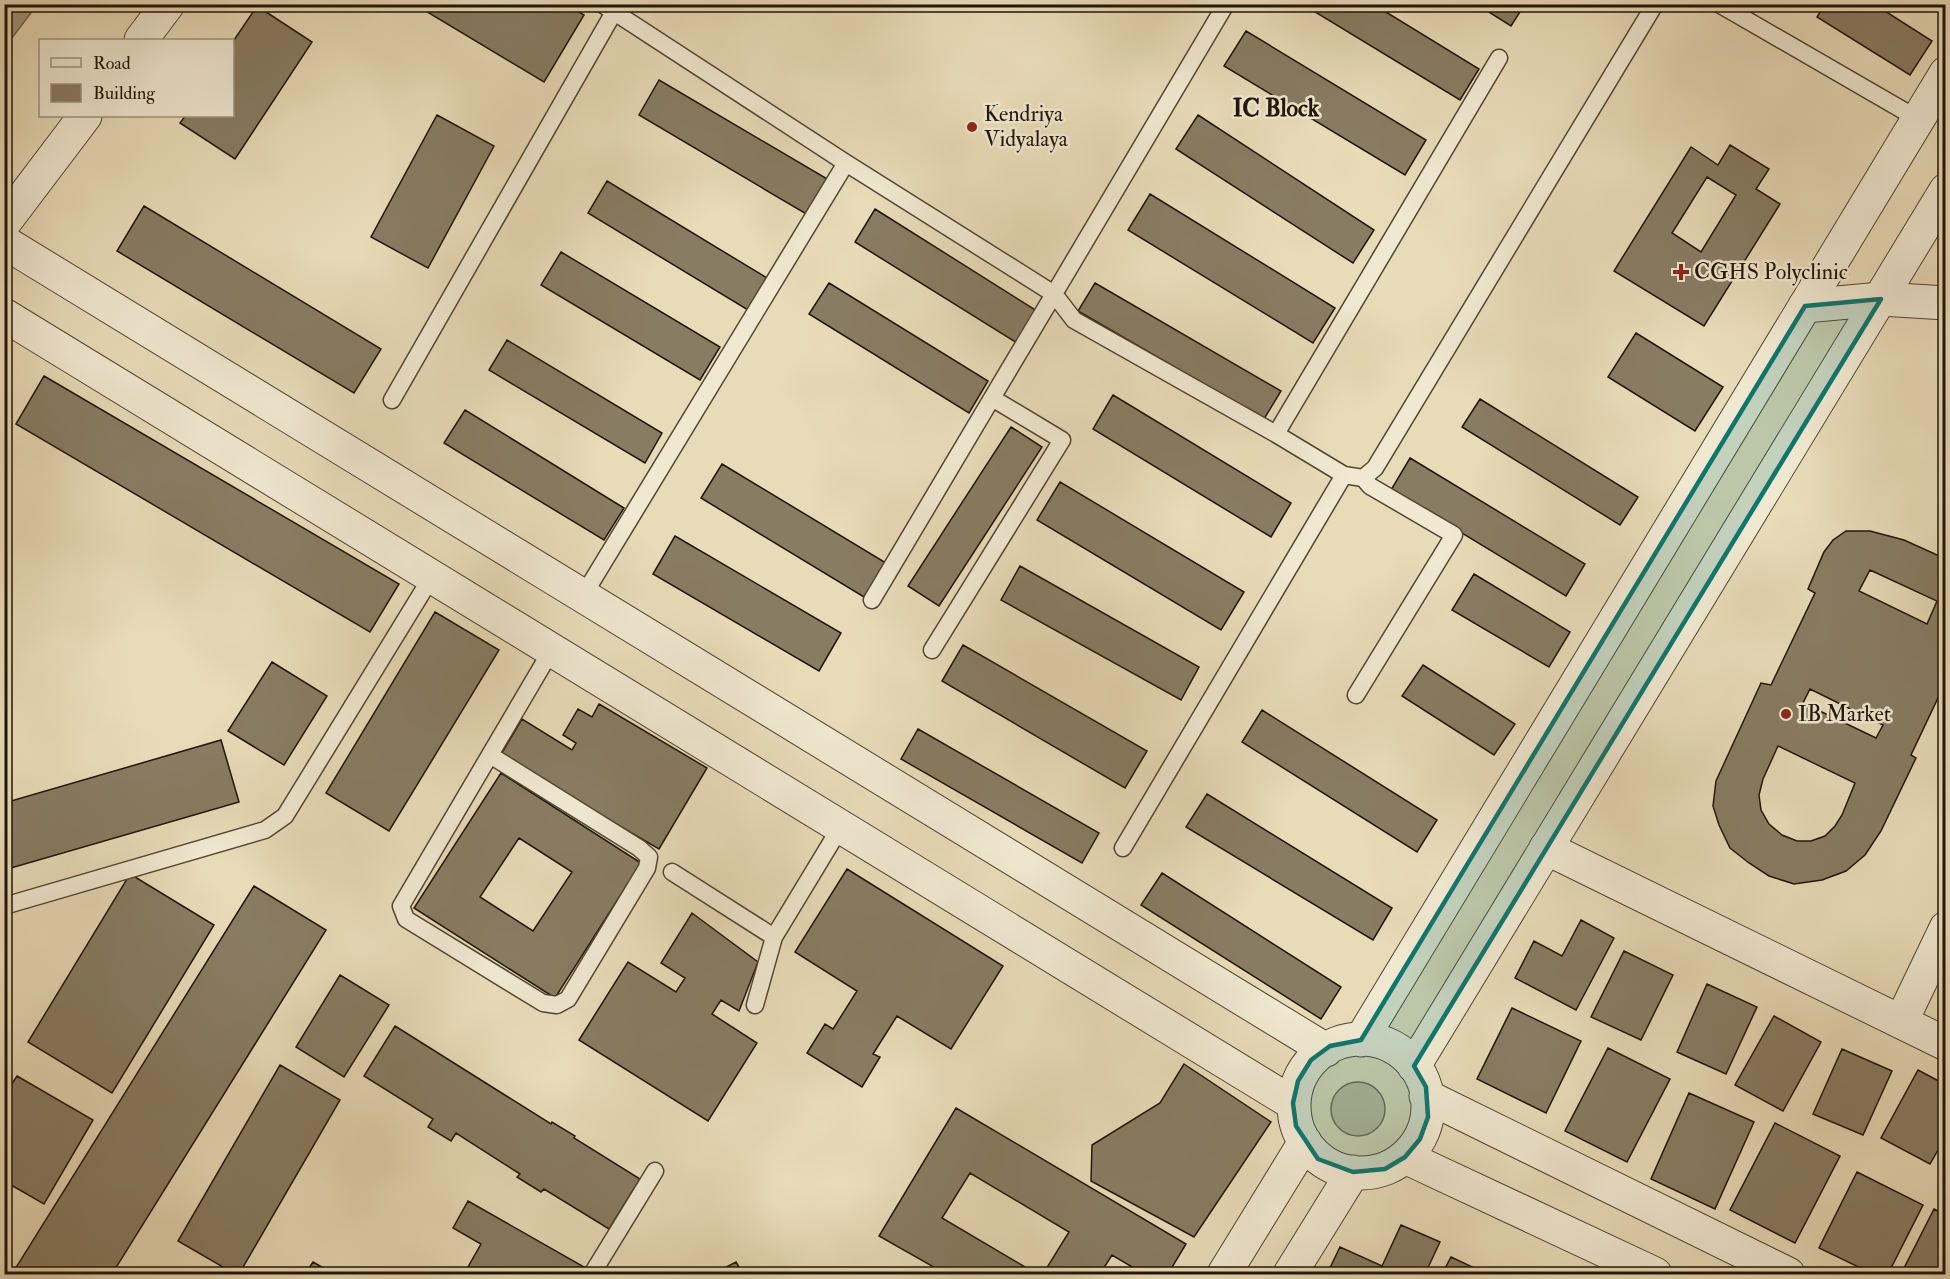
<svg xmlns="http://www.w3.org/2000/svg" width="1950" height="1279" viewBox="0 0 1950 1279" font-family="'IM FELL Double Pica',serif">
  <rect width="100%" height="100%" fill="#e8dbb8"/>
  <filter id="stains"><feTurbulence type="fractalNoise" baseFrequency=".00333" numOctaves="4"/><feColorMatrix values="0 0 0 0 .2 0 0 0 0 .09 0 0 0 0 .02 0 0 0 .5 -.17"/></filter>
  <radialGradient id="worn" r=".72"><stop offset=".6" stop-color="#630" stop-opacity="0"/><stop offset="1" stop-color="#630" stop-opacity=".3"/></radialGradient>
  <!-- green -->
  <path fill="#c6b99a" stroke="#736750" stroke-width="1.5" d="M1331 1109a27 27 0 1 1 54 0a27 27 0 1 1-54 0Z"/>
  <!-- water -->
  <path fill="#a4987c" stroke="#6f644d" stroke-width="1.5" d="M5 4 37 5 5 47 4 5Z"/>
  <!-- building -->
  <path fill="#887c63" stroke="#201507" stroke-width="1.5" fill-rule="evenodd" d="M414 4H566L584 15 544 82Z
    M1302 4H1373L1479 69 1460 100Z
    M1476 4H1525L1511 26Z
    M1825 4H1874L1932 41 1910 75 1817 17Z
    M257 6 312 42 235 159 180 123 185 116H232V43Z
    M1246 31 1426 140 1405 175 1224 66Z
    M659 80 829 180 808 215 639 115Z
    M437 115 494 146 428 268 371 237Z
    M1198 115 1374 230 1353 263 1176 149Z
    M1730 145 1769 169 1756 189 1780 204 1704 326 1614 271 1691 147 1718 165ZM1707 177 1736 195 1701 252 1672 233Z
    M607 181 767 278 748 310 588 213Z
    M1150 194 1335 308 1313 343 1128 230Z
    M144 206 381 349 354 393 117 251Z
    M875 209 1037 311 1017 343 855 242Z
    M561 252 720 347 700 380 541 285Z
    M829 283 988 381 969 413 809 314Z
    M1095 283 1281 391 1264 419 1078 311Z
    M1636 333 1723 387 1695 431 1608 377Z
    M507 340 662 433 645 463 489 370Z
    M44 376 399 584 370 632 16 424Z
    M1113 395 1291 503 1271 537 1093 429Z
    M1480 399 1638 497 1620 525 1462 427Z
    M465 410 624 508 604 540 444 443Z
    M1011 427 1042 447 939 606 908 586Z
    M1410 458 1585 564 1566 596 1391 490Z
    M722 464 886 563 864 597 701 498Z
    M1060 482 1244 592 1221 630 1037 520Z
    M1846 531H1870L1904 540 1946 559V681L1911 755 1916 758 1881 831 1865 855 1846 871 1822 880 1794 884 1769 876 1749 863 1730 848 1719 825 1713 806 1716 781 1761 683 1771 685 1815 593 1808 589 1824 552 1833 540ZM1870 570 1937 601 1927 624 1859 591ZM1810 689 1883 725 1876 738 1803 703ZM1778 746 1855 783 1842 815 1835 826 1825 836 1811 841H1797L1782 835 1769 824 1761 810 1759 795 1763 779Z
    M675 536 841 633 819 671 653 574Z
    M1020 566 1199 667 1181 700 1001 600Z
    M1474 574 1570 632 1549 667 1452 610Z
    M435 612 499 650 389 831 326 793Z
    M963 645 1147 751 1125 788 942 681Z
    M272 662 327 696 284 765 228 731Z
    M1423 665 1515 724 1494 755 1402 696Z
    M599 704 707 768 659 849 500 756 522 719 572 750 576 743 563 735 578 709 592 717Z
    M1262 710 1437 820 1417 852 1242 742Z
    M918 729 1099 833 1082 863 901 759Z
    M221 740 239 802 4 870V803Z
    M501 773 641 863 555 998 414 908ZM519 838 572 872 533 931 480 897Z
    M1207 794 1392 908 1373 940 1186 827Z
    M847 869 1003 966 951 1049 897 1016 873 1054 880 1057 862 1087 807 1053 825 1024 833 1029 857 991 795 952Z
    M1162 873 1341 987 1321 1019 1141 905Z
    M130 874 214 925 112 1093 28 1042Z
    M254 886 326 930 112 1274H12Z
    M692 913 758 962 739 1011 721 1000 712 1014 757 1043 708 1121 579 1040 628 962 676 992 685 978 661 963Z
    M1581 920 1614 938 1576 1010 1515 978 1534 941 1562 956Z
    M1624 951 1673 975 1641 1040 1591 1017Z
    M340 975 389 1005 344 1077 296 1047Z
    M1707 984 1757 1007 1726 1074 1677 1052Z
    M1512 1008 1581 1041 1546 1113 1477 1079Z
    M1774 1016 1821 1042 1783 1111 1735 1085Z
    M395 1026 551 1124 552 1122 575 1136 574 1138 640 1179 609 1229 544 1189 541 1192 517 1177 520 1174 456 1133 451 1141 428 1127 433 1119 364 1076Z
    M1608 1048 1670 1079 1627 1162 1565 1131Z
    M1842 1049 1892 1071 1863 1135 1813 1114Z
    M1184 1064 1271 1122 1194 1237 1091 1181 1092 1145 1160 1103Z
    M280 1065 340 1100 239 1274H235L178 1241Z
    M1918 1070 1946 1085V1136L1930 1164 1881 1138Z
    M17 1076 93 1120 44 1204 4 1181V1096Z
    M1689 1093 1754 1122 1715 1209 1651 1179Z
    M956 1108 1186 1244 1168 1274H1144L1112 1255 1100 1274H1043L1069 1232 970 1173 942 1218 1037 1274H946L879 1236Z
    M1775 1123 1840 1156 1795 1243 1730 1210Z
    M1857 1172 1923 1205 1888 1274H1873L1819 1248Z
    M468 1201 584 1267 579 1274H481L468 1267 481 1244 453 1228Z
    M1934 1209 1946 1215V1274H1901Z
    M1401 1225 1440 1242 1425 1274H1327L1340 1247 1382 1266Z
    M1451 1257 1487 1274H1442Z
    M313 1262 334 1274H305Z
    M736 1262 743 1274H713Z"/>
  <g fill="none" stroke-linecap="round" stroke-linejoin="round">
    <defs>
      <path id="service" d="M602 4 846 163 1054 294 1226 4
        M1719 4 1918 119
        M392 400 614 12
        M1276 434 1499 58
        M583 596 846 163
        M872 600 992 398
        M932 650 1062 440 992 398 1054 294 1074 320 1276 434 1344 475 1363 478 1375 468 1655 4
        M1356 695 1454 535 1370 486 1363 478
        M490 755 639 848 649 857 647 868 568 999 557 1005 543 1003 406 919 401 906 551 651
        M1123 848 1344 475
        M672 872 774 937
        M4 906 265 830 285 816 431 578
        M755 1005 774 937 840 828
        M592 1274 655 1171"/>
      <path id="minor" d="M1805 306 1881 299 1946 303
        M1546 848 1946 1044
        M1901 1022 1946 928"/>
      <path id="tertiary" d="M141 40 168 4
        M4 223 85 116
        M4 242 1326 1050
        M4 315 1294 1104
        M1294 1106a67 67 0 1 1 134 0a67 67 0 1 1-134 0Z
        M1361 1040 1946 73
        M1414 1066 1946 190
        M1426 1096 1788 1274
        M1405 1157 1655 1274
        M1224 1274 1305 1142
        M1290 1274 1353 1172"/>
    </defs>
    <!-- service casing -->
    <use href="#service" stroke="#524633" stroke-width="19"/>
    <!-- minor casing -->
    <use href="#minor" stroke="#524633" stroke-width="35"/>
    <!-- tertiary casing -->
    <use href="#tertiary" stroke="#524633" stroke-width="35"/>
    <!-- service -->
    <use href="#service" stroke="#f0e8d1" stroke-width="16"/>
    <!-- minor -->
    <use href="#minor" stroke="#f0e8d1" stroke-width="33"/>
    <!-- tertiary -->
    <use href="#tertiary" stroke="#f0e8d1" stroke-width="33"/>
  </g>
  <!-- marked area -->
  <path fill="#0f766e" fill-opacity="0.2" stroke="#0f766e" stroke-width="4.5" stroke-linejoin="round" d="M1881 299 1414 1066 1426 1087 1428 1117 1420 1139 1405 1157 1385 1169 1353 1172 1318 1159 1296 1126 1293 1103 1298 1081 1311 1060 1330 1046 1361 1040 1805 306Z"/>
  <!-- markers -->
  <g fill="#8f2418" stroke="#f0e8d1" stroke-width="2">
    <circle cx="972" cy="127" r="6"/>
    <path d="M1678 263h6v6h6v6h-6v6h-6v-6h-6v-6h6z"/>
    <circle cx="1786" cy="714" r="6"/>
  </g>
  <g text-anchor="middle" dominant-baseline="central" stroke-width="5" stroke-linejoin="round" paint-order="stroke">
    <!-- poi labels -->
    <g font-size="22" fill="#201507" stroke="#f0e8d1" text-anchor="start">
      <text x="984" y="114">Kendriya<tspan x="984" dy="25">Vidyalaya</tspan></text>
      <text x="1694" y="272">CGHS Polyclinic</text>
      <text x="1798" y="714">IB Market</text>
    </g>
    <!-- neighbourhood labels -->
    <g font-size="24" font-weight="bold" fill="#201507" stroke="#f0e8d1">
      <text x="1276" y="108">IC Block</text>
    </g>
  </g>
  <!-- margin -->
  <rect width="1950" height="1279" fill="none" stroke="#e8dbb8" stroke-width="24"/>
  <rect x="6" y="6" width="1938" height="1267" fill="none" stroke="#201507" stroke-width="3"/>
  <rect x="12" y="12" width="1926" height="1255" fill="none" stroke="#201507" stroke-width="1.5"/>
  <!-- legend -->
  <rect x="39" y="39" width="195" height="78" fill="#f0e8d1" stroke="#9d9480" stroke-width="1.5"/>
  <rect x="51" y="58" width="30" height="9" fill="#f0e8d1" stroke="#9d9480" stroke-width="1.5"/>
  <text x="93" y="69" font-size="18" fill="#201507">Road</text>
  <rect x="51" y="84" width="30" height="18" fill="#887c63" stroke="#9d9480" stroke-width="1.5"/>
  <text x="93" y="99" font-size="18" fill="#201507">Building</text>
  <rect width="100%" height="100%" filter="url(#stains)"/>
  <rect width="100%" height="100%" fill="url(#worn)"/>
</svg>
